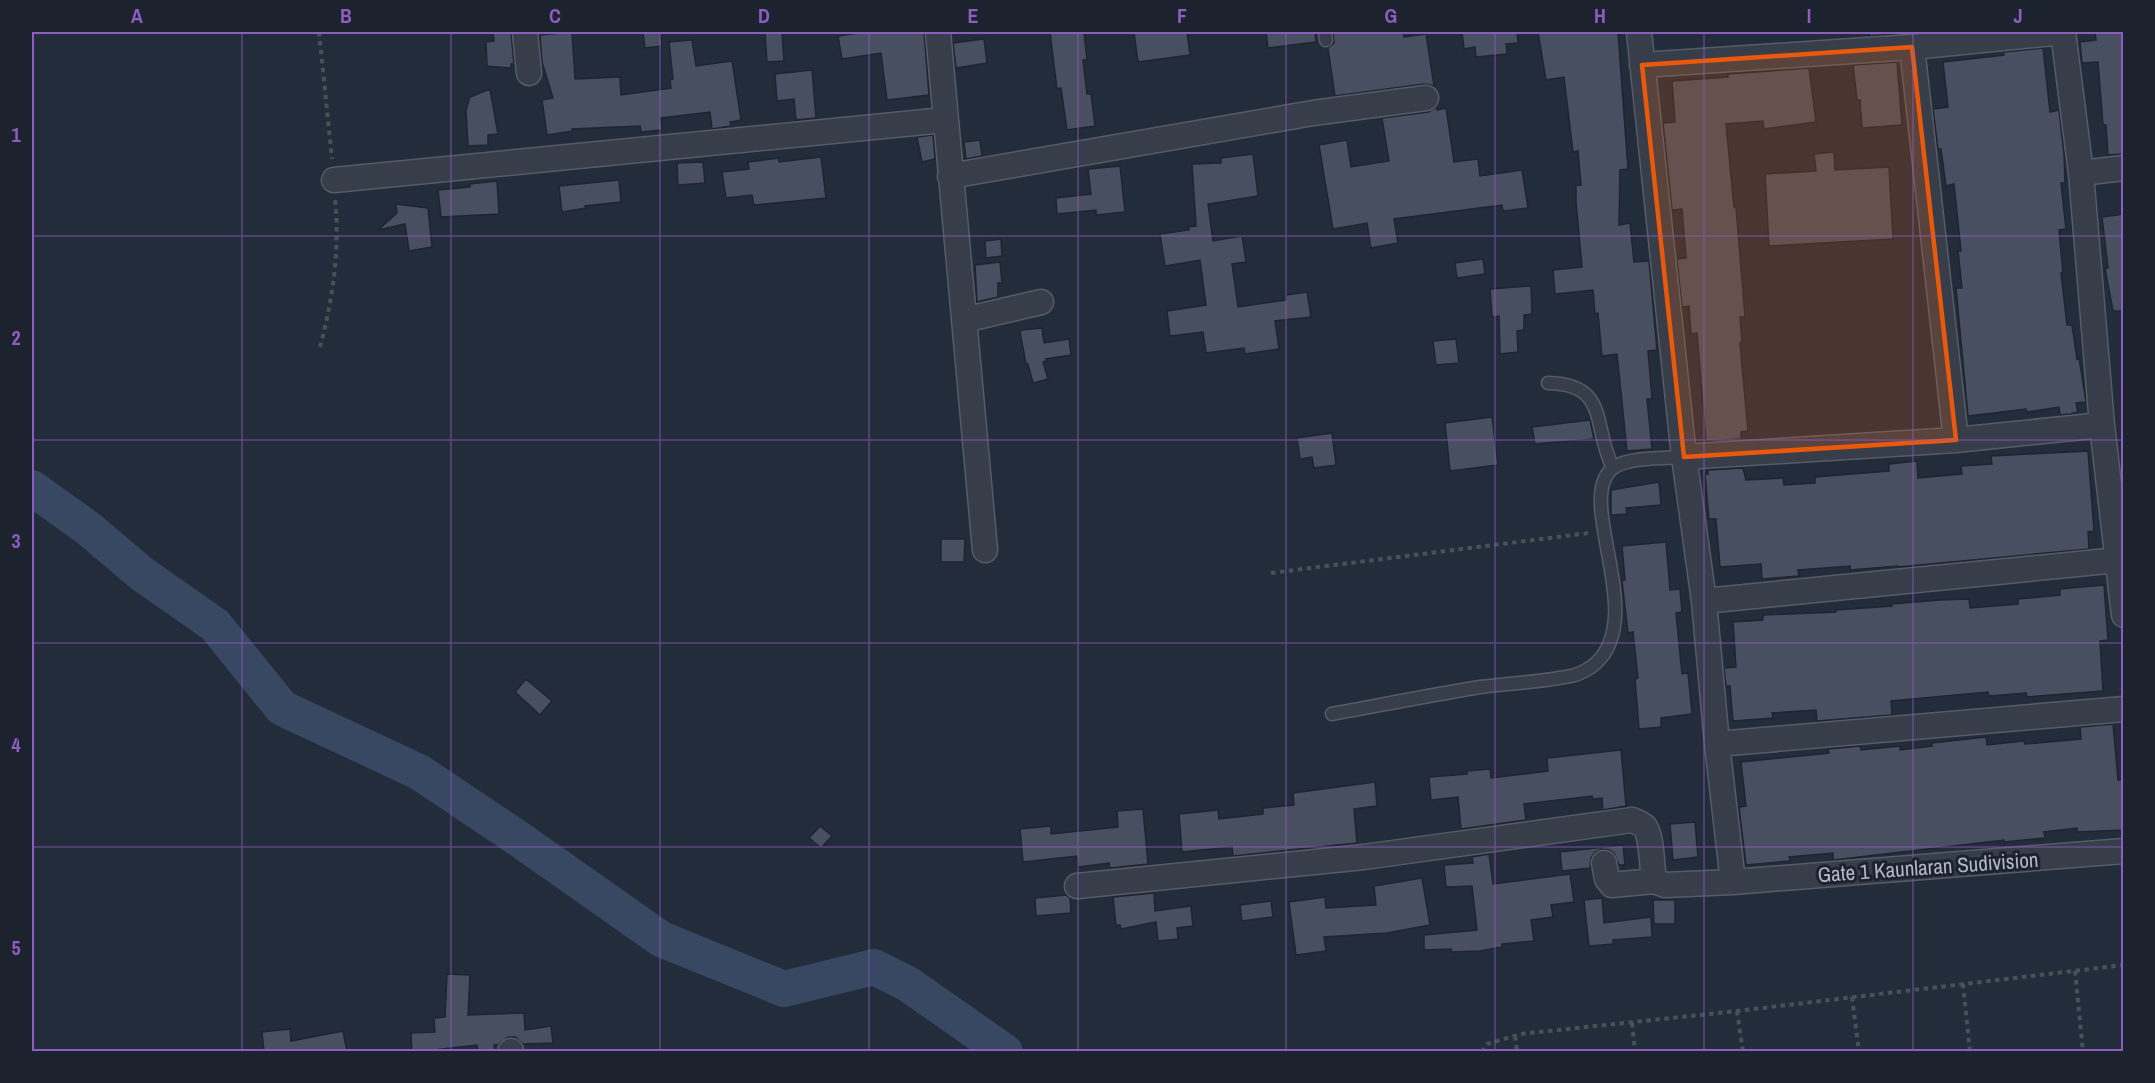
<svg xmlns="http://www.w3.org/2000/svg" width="2155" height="1083" viewBox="0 0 2155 1083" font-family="'Archivo Narrow',sans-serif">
  <rect width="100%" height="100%" fill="#232c3a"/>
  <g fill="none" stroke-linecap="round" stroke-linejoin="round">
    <!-- river -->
    <path stroke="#394862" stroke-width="36" d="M32 488 89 529 142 574 215 625 282 708 419 772 519 839 661 939 784 989 874 967 908 984 1005 1052"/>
  </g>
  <!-- building -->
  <path fill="#484f60" stroke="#1e2531" stroke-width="1.5" d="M493 32H511L514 64H511V68L487 66 486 42 494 41Z
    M572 32 575 79 620 77 621 95 671 88 670 80 673 79 669 42 692 40 696 66 732 61 741 120 730 122 731 126 712 129 710 112 661 118 662 130 641 132 640 126 572 129 573 131 547 135 542 100 553 98 542 62 540 35Z
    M643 32H660L662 46 645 48Z
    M765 32H782L784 61 767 62Z
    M865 32H924L929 95 887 100 881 53 842 59 838 36Z
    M1050 32H1084L1087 60H1083L1087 94H1091L1095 126 1067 130 1061 88 1057 89Z
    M1134 32H1187L1190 55 1138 62Z
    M1266 32H1315L1316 42 1268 48Z
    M1333 32H1403L1404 37 1426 34 1434 86 1424 84 1335 96 1328 48 1334 43Z
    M1462 32H1517L1518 43 1506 44 1507 54 1476 57 1475 47 1464 49Z
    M1538 32H1618L1628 169 1620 170 1619 225 1630 223 1634 262 1649 261 1657 350 1648 351 1652 399H1647L1652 449 1627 451 1617 354 1602 356 1598 313 1595 314 1593 290 1555 294 1553 270 1582 267 1576 202V185H1581L1578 151 1573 152 1564 77 1546 80Z
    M1869 32H1893L1894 34 1869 36Z
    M2095 32H2124V154L2108 155 2106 125H2103L2098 62 2082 63 2080 42 2096 40Z
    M984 39 987 63 956 68 953 43Z
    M2043 48 2050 112 2059 110 2064 154 2065 183H2061L2066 229 2059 230 2063 273H2061L2067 325H2072L2077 359 2079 358 2086 402 2076 403 2078 412 2070 414 2060 415 2059 407 2027 412 2026 409 1968 416 1956 288H1962L1958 251H1961L1954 184 1946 186 1941 149H1938L1933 109 1948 107 1943 62 2004 55V52Z
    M1897 62 1902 125 1862 128 1860 100H1857L1853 65Z
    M1809 68 1816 122 1764 129 1763 121 1726 124 1734 207H1736L1745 317H1740L1742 343H1740L1748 431 1741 432V439L1706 441 1697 333 1691 334 1689 306 1682 307 1677 259 1686 258 1682 209 1672 210 1663 123 1675 122 1672 81 1728 77V74Z
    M812 70 816 118 796 120 794 99 777 101 775 74Z
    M490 89 498 134 488 135V145L468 146 466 110 470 97Z
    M1437 107V110L1446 108 1454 162 1478 159 1480 176 1522 170 1528 208 1503 211 1502 205 1394 219 1398 243 1371 248 1367 223 1333 229 1319 145 1347 140 1351 167 1389 161 1382 118 1428 112Z
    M933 135 935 159 922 162 917 137Z
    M980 140 982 156 966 159 964 142Z
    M1834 152 1835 170 1889 167 1893 239 1769 246 1765 174 1816 171 1814 154Z
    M1253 154 1258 196 1208 204 1213 241 1242 236 1246 262 1232 264 1238 307 1286 300V295L1307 292 1311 317 1275 321 1279 349 1245 354 1244 348 1206 353 1203 332 1170 336 1167 311 1206 305 1200 260 1165 266 1160 234 1189 230 1188 227 1196 226 1192 164 1221 163V158Z
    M821 157 826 198 754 205 752 195 726 198 722 172 749 169 748 162 779 158V162Z
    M703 162 705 183 678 185 677 163Z
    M1120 166 1125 212 1096 215V210L1057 214 1056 198 1091 194 1088 169Z
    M619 180 621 202 585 206 586 208 562 212 559 186Z
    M497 181 499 214 441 217 438 190 470 187V184Z
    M396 204 428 208 432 247 409 251 405 224 378 230 397 213Z
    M2124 214V311H2113L2105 269 2108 268 2102 217Z
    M1001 239 1002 256 986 258 985 241Z
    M1483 259 1485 274 1457 278 1455 263Z
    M1000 262 1002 283H998V297L977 302 975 265Z
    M1531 286 1532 314 1524 315V330L1517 331 1518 352 1500 354 1499 316 1492 317 1490 289Z
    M1042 328 1044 343 1069 339 1071 355 1046 359V361L1043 362 1048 379 1033 383 1028 364H1026L1020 332 1022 330Z
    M1456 339 1459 363 1436 365 1433 341Z
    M1492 417 1498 465 1450 471 1445 423Z
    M1590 420 1594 439 1535 444 1532 427Z
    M1332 433 1336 465 1314 468 1312 457 1300 459 1297 438Z
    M2088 451 2094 531 2088 532 2089 549 1898 567V566L1850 570V566L1798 570 1799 576 1762 579 1761 564 1720 567 1716 519H1709L1705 475 1708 474V470L1743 468 1746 480 1783 478 1784 485 1815 483V477L1889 471V464L1917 461 1918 478 1962 474 1961 466 1992 464 1991 456Z
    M1659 482 1661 505 1626 508 1627 514 1611 515V490Z
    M941 539H965L964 562H941Z
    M1666 542 1670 590 1680 589 1682 612 1676 613 1682 674 1688 673 1692 714 1661 718V727L1639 729 1635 679 1638 678 1633 632 1628 633 1622 581 1625 580 1622 546Z
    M2104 585 2108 640 2100 641 2103 691 2027 697 2026 693 1989 696 1988 692 1891 701 1892 715 1817 721 1816 710 1772 713 1773 718 1733 721 1730 686H1726L1724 668 1736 667 1733 622 1763 620V615L1836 612V610L1892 606 1891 604 1940 600 1969 599 1970 608 2018 604V599L2060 595V589Z
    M526 679 552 701 540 715 515 692Z
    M2113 724 2118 780H2124V830L2077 832V828L2044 832 2045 838 2004 842V840L1833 860V853L1789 857 1790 861 1746 865 1739 807 1746 806 1741 762 1829 753 1828 749 1860 746 1861 750 1900 746V750L1932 746V743L1986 737 1987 745 2024 741 2025 744 2081 739 2080 727Z
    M1621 750 1626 806 1603 810 1602 798 1593 799 1592 796 1524 804 1526 820 1461 829 1458 797 1431 800 1429 777 1467 774V771L1490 769 1491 778 1548 771 1547 758Z
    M1375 782 1377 806 1354 809 1357 843 1233 856 1232 847 1182 852 1179 814 1218 810 1219 819 1263 814V808L1294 805 1293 793Z
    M1143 809 1148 864 1110 868 1109 863 1078 867 1077 856 1023 862 1020 829 1051 826V834L1118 827 1117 811Z
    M1695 822 1698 857 1673 860 1670 824Z
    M820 826 832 836 821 848 809 838Z
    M1623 845 1625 865H1619L1614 853 1609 850 1602 849 1595 852 1591 858 1590 868 1562 871 1560 852Z
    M1489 854 1493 884 1570 874 1574 902 1551 905 1553 917 1531 920 1534 941 1502 944V947L1480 951 1452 952 1451 949 1424 950V935L1477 930 1472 886 1446 887 1444 865 1473 863 1472 857Z
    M1422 878 1430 925 1387 933 1324 937 1326 951 1296 955 1289 902 1325 897 1326 908 1376 905 1374 886Z
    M1154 893 1155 911 1191 906 1193 926 1177 928 1178 939 1158 941 1156 922 1121 929 1120 925H1116L1113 897Z
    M1066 895 1070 898 1071 913 1036 916 1035 898Z
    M1602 898 1604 923 1651 917 1652 937 1613 940V944L1589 946 1584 900Z
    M1653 900H1675V924H1654Z
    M1271 901 1273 917 1242 921 1240 905Z
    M447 974 470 975 468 1015 524 1013 525 1030 551 1026 553 1043 523 1044 515 1037H508L498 1045H494L495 1052H478L477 1045 434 1050V1052H412L411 1033 435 1032 434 1018 445 1017Z
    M290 1029 291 1041 343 1031 347 1052H264L262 1032Z"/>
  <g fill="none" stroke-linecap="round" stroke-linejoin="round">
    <defs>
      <path id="service" d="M1325 32 1326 40
        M1548 383C1610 384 1592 427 1613 468
        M1332 714C1381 705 1431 695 1480 687 1511 683 1545 682 1575 675 1581 673 1590 668 1595 664 1649 616 1573 499 1613 468 1627 457 1666 458 1684 457"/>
      <path id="minor" d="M525 32 529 73
        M938 32 985 550
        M1639 32 1684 457 1704 601 1717 744 1733 882
        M2063 32 2081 173 2102 425 2124 615
        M1912 47 1956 440
        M1642 65 1912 47 2063 32
        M2081 173 2124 168
        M950 176 1313 113 1426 98
        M334 180 945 120
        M964 320 1041 302
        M1684 457 1956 440 2102 425
        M1704 601 2118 560
        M1717 744 2124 709
        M1604 863 1607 879 1612 885 1654 881
        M1077 886 1364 857 1632 820C1637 822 1641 823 1645 827 1652 837 1652 868 1654 881L1665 885 1733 882 2124 851
        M510 1052 511 1051"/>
    </defs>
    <!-- service casing -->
    <use href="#service" stroke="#555c68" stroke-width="15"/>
    <!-- minor casing -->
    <use href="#minor" stroke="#555c68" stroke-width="27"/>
    <!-- path -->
    <path stroke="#435458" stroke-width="4" stroke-dasharray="4.5 4.5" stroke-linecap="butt" d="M319 32 332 159
      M320 347C333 299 340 249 335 199
      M1271 573 1589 533
      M2075 971 2083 1052
      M1963 984 1970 1052
      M1852 997 1859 1052
      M1737 1011 1743 1052
      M1632 1023 1635 1052
      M1515 1036 1517 1052
      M1482 1052 1487 1044 1521 1034 1737 1011 2124 965"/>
    <!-- service -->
    <use href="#service" stroke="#373e4a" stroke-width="12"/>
    <!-- minor -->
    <use href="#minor" stroke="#373e4a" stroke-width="24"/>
  </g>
  <!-- marked area -->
  <path fill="#e8590c" fill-opacity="0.2" stroke="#e8590c" stroke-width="4.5" stroke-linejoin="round" d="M1912 47 1956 440 1684 457 1642 65Z"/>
  <!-- grid -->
  <path fill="none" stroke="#8e5dc1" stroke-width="1.5" stroke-opacity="0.55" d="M242 32V1052M451 32V1052M660 32V1052M869 32V1052M1078 32V1052M1286 32V1052M1495 32V1052M1704 32V1052M1913 32V1052M32 236H2124M32 440H2124M32 643H2124M32 847H2124"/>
  <g text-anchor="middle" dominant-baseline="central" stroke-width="6" stroke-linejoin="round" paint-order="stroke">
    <!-- street labels -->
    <g font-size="21" fill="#b2b9c6" stroke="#1c232f">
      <text transform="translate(1928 867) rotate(-4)">Gate 1 Kaunlaran Sudivision</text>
    </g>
  </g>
  <!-- border -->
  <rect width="2155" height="1083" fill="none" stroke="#1c232f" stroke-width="66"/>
  <rect x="33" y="33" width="2089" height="1017" fill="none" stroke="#8e5dc1" stroke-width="2"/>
  <g font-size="20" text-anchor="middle" font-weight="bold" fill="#8e5dc1">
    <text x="137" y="23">A</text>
    <text x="346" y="23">B</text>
    <text x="555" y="23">C</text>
    <text x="764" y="23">D</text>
    <text x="973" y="23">E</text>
    <text x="1182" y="23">F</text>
    <text x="1391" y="23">G</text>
    <text x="1600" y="23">H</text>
    <text x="1809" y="23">I</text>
    <text x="2018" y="23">J</text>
    <text x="16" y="142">1</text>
    <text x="16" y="345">2</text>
    <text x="16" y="548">3</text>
    <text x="16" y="752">4</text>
    <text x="16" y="955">5</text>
  </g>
</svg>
